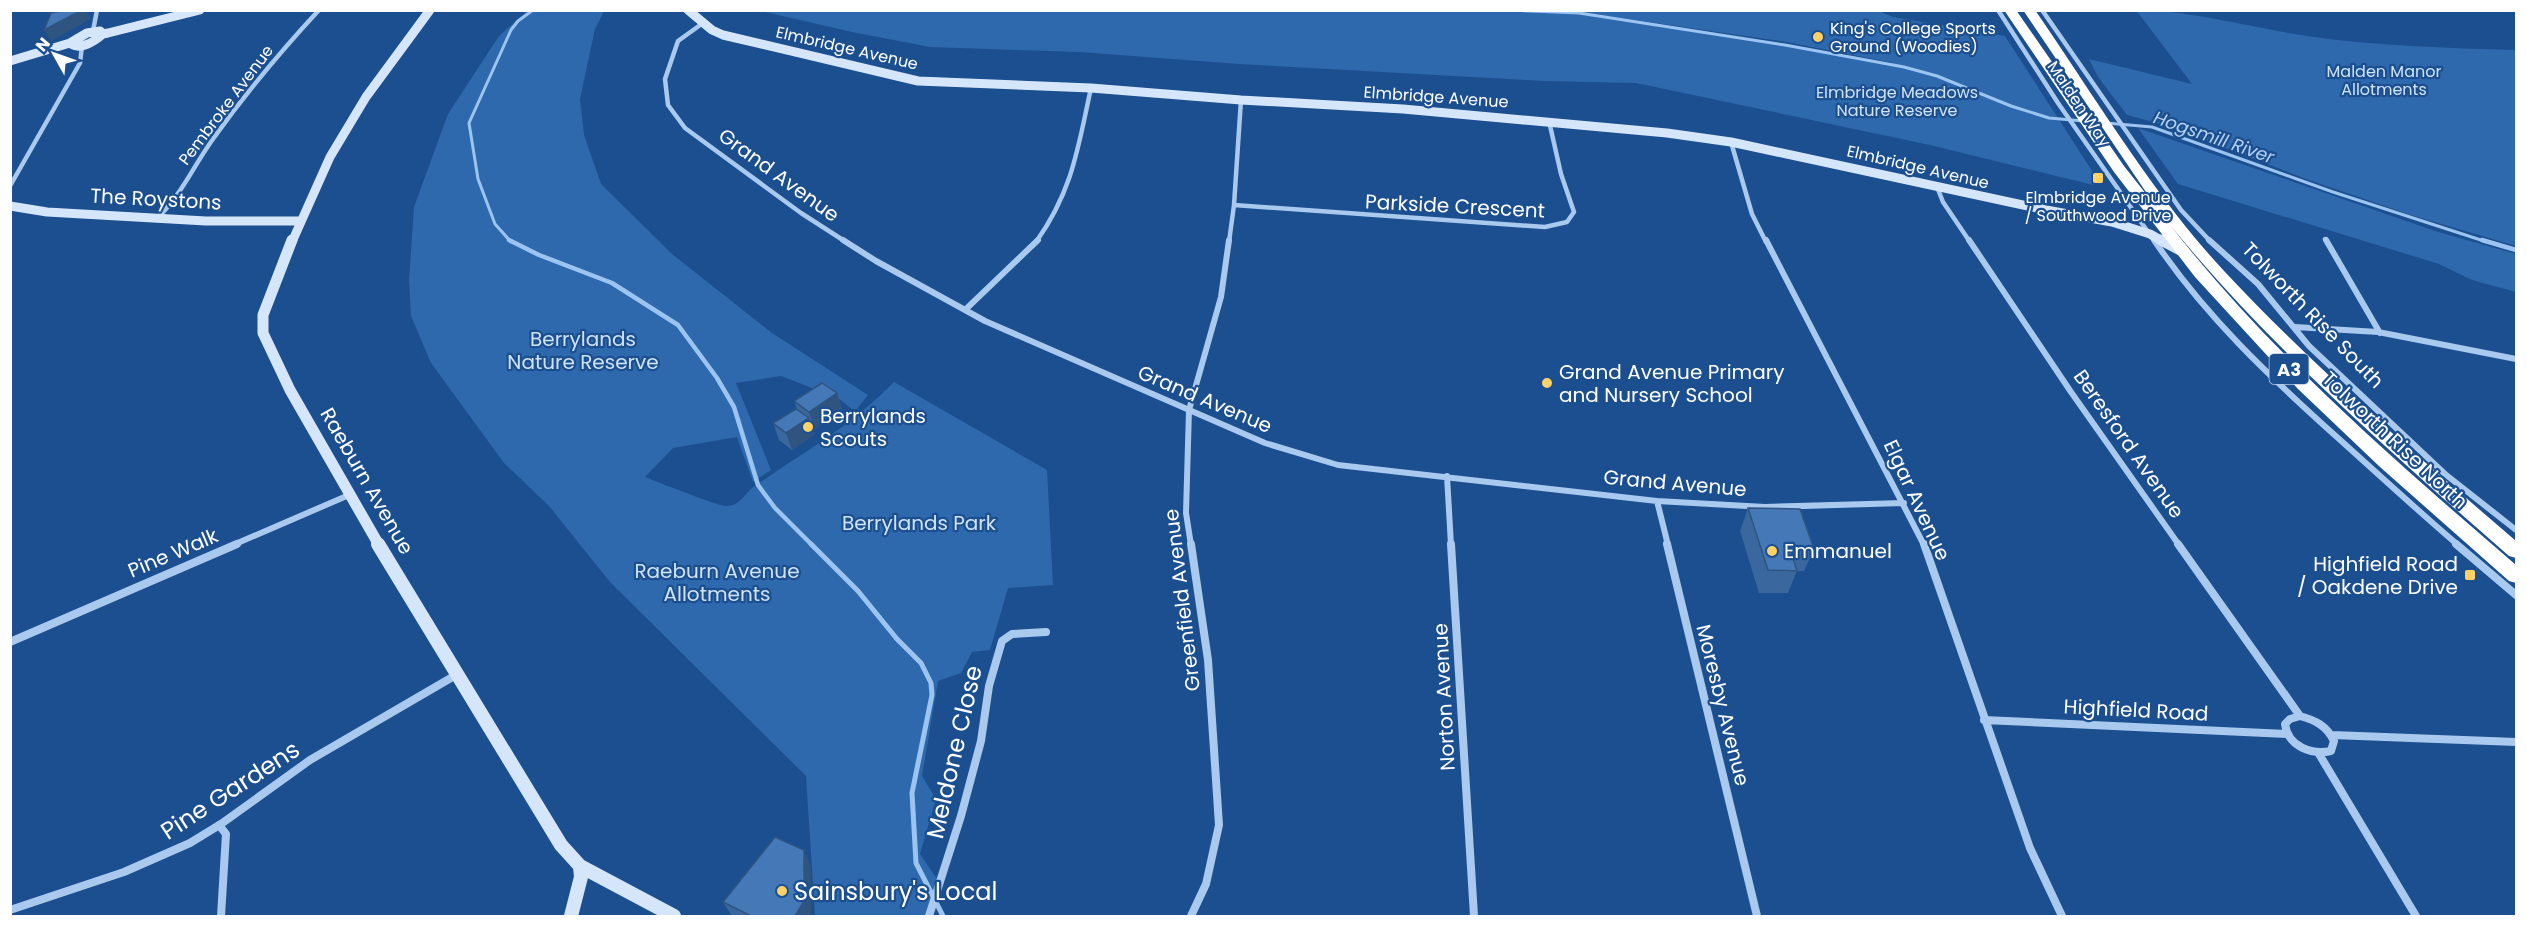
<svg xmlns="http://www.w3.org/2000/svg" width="2527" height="927" viewBox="0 0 2527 927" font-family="Poppins,sans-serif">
  <rect width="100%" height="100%" fill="#1b4f8f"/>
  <!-- green -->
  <path fill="#2e69ad" d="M2136 10C2189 10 2254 28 2307 36 2376 46 2447 48 2516 50V246L2411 215 2306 179 2172 127 2127 115 2098 77 2089 59 2192 84Z
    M527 11H604L595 29 580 99 584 135 601 184 672 254 772 333 868 395 857 409H852L838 398 781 376 736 383 771 470 753 482 737 437 673 448 645 477C658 482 720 507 727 506 742 505 744 493 755 486 805 451 850 427 894 382L1047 470 1053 585 1008 588 990 650 972 652 961 673 938 681 922 776 936 799 920 854 939 882 926 916H815L806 776 610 582 549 506 504 463 431 363 411 316 409 280 414 207 448 114 499 36Z
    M1509 11C1533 12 1558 11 1582 14 1686 25 1789 47 1892 65L1893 63 1787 42 1572 11H1882L1883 13 1893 17 2005 36 2096 177 2093 185 1930 145 1636 83 1544 81 1239 64 1079 52 930 47 852 32 761 11Z
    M2138 128 2435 231 2516 254V292L2472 280 2439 264 2178 184Z"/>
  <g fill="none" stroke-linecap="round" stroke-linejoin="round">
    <!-- stream-far2 -->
    <path stroke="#9cc4f0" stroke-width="3" d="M1509 10 1579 13 1785 45 1904 67 1937 76 2011 106 2049 118 2152 127 2333 192 2487 242
      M511 242 495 224 478 179 469 123 511 30 518 21 533 10"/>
    <!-- stream-far1 -->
    <path stroke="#9cc4f0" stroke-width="4.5" d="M509 240 539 255 612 283 678 325 717 378 734 407 758 485 775 508 812 545
      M2482 240 2516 250"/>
    <!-- stream -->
    <path stroke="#9cc4f0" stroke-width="5" d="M811 544 858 591 897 639 921 663 931 683 932 695 912 793 916 863 943 916"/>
    <!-- street-far2 -->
    <path stroke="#a9c9ee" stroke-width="4.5" d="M1998 10 2058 103 2155 242
      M2042 10 2181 210 2211 242
      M703 23 678 41 665 79 668 105 685 128 801 213 846 242
      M93 31 97 10
      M1731 142 1752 214 1766 242
      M10 186 80 63 82 46
      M1937 187 1943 202 1970 242
      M1234 205 1545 227 1567 222 1574 212 1561 174 1549 121
      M157 218C181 196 194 165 213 139 245 94 281 51 319 10
      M2325 239 2327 242
      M1036 242C1073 190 1078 147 1091 88
      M1229 242 1234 205 1241 100"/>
    <!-- street-far1 -->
    <path stroke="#a9c9ee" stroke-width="6" d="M843 240 876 261 985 321 1265 443 1338 465 1657 501 1765 507 1904 503
      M1766 240 1924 545
      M1969 240 2071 392 2179 545
      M2154 240C2205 316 2270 377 2338 438 2378 474 2417 510 2458 545
      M2209 240 2258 284 2309 346 2445 474 2516 530
      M2326 240 2380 333
      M965 310 1038 240
      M2295 327 2378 332 2516 359
      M1447 476 1451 545
      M1657 501 1668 545
      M233 545 349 495
      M1191 545 1186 513 1189 410 1221 297 1229 240"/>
    <!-- street -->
    <path stroke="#a9c9ee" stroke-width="8" d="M1191 544 1208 660 1219 825 1206 884 1191 916
      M1451 544 1474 916
      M1667 544 1757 916
      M1924 544 2030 848 2062 916
      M2178 544 2300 716
      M2456 544 2516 595
      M10 642 237 544
      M2300 716C2315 720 2327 726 2334 741L2331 751C2312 755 2288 747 2285 724L2290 719Z
      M1984 720 2287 734
      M2332 735 2516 742
      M2319 754 2416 916
      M219 825 226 834 221 916
      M10 910 124 872 190 843 221 824 310 760 456 675
      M929 916 961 816 981 741 989 686 1002 641 1012 634 1046 632"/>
    <!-- secondary-far2 -->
    <path stroke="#d6e6fa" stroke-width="9" d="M688 10 712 30 723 35 918 81 1091 88 1241 100 1403 109 1667 133 1731 142 2046 210 2112 222 2150 234 2164 242
      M70 43C79 51 94 42 103 34
      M10 61 70 43 87 33 100 31 103 34 108 33 200 10
      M10 206 47 212 206 221H300
      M292 242 330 157 366 97 430 10"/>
    <!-- secondary-far1 -->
    <path stroke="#d6e6fa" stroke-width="11" d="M292 240 263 315V333L290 390 379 545
      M2161 240 2180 250"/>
    <!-- secondary -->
    <path stroke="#d6e6fa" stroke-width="14" d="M378 544 561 845 580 866 674 916
      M571 916 581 877 580 866"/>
    <!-- highway -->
    <path fill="#fff" fill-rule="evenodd" d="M2004 10H2016L2124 166 2154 204 2023 10H2035C2095 97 2154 196 2225 272 2315 368 2416 455 2516 541V558L2509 556C2390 452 2270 347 2170 225 2270 353 2394 460 2516 565V583L2509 581 2380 467 2298 389 2195 277 2114 172Z"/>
  </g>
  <!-- wall -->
  <path fill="#3a679d" d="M837 393 842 410 815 429 812 427 814 435 792 450 779 440 773 423 797 409 794 401Z
    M1748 508 1814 549 1804 571H1797L1788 593H1759L1740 531Z
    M811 866V916H732L723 902Z"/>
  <!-- shaded-wall -->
  <path fill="#305480" d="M82 10H85L91 19 51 41 44 30Z
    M837 393 842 410 815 429 809 412Z
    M809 418 814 435 792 450 786 433Z
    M804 850 811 866V916H795Z"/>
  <!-- building -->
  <path fill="#4478b7" stroke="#305480" stroke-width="1.5" d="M64 10H82L44 30 51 13Z
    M822 383 837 393 809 412 794 401Z
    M796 409 809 418 786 433 773 423Z
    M1748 508 1800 509 1814 549 1790 548 1797 571 1768 570Z
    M775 837 804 850V901L795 916H751L723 902Z"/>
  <!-- markers -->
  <g fill="#ffd166" stroke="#1b4f8f" stroke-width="2">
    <circle cx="1818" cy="37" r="6"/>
    <rect x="2092" y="172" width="12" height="12" rx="3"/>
    <circle cx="1547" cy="383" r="6"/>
    <circle cx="808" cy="427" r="6"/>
    <circle cx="1772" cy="551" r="6"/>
    <rect x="2464" y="569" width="12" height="12" rx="3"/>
    <circle cx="782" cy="891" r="6"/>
  </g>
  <g text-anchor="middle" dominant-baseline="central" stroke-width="4.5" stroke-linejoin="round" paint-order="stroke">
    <!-- far-poi labels -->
    <g font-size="16" fill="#fff" stroke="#1b4f8f" text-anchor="start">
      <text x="1830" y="28">King's College Sports<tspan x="1830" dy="18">Ground (Woodies)</tspan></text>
      <text x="2098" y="197" text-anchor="middle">Elmbridge Avenue<tspan x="2098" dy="18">/ Southwood Drive</tspan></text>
    </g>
    <!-- far-street labels -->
    <g font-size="16" fill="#fff" stroke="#1b4f8f">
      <text transform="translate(847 48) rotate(13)">Elmbridge Avenue</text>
      <text transform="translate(1436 97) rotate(4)">Elmbridge Avenue</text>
      <text transform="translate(2079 104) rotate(56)">Malden Way</text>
      <text transform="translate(226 105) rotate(-53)">Pembroke Avenue</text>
      <text transform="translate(1918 167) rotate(13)">Elmbridge Avenue</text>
    </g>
    <!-- far-park labels -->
    <g font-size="16" fill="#cfe3fa" stroke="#1b4f8f">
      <text x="2384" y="71">Malden Manor<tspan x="2384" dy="18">Allotments</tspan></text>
      <text x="1897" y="92">Elmbridge Meadows<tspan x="1897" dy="18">Nature Reserve</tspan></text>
    </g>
    <!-- far-water labels -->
    <g font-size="18" font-style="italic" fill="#b5d3f5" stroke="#1b4f8f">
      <text transform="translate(2214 137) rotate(19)">Hogsmill River</text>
    </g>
    <!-- shield labels -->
    <rect fill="#1b4f8f" stroke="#bbcadd" stroke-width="1.5" x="2269.5" y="354" width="39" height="30" rx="4.5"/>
    <g font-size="18" font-weight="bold" fill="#fff">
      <text x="2289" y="369">A3</text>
    </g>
    <!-- street labels -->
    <g font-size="20" fill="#fff" stroke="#1b4f8f">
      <text transform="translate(779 175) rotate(36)">Grand Avenue</text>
      <text transform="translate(156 199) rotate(3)">The Roystons</text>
      <text transform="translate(1455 206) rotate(3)">Parkside Crescent</text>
      <text transform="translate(2313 315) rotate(46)">Tolworth Rise South</text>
      <text transform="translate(1205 399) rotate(23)">Grand Avenue</text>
      <text transform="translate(2395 440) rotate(43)">Tolworth Rise North</text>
      <text transform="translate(2129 444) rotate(55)">Beresford Avenue</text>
      <text transform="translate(367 481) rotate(60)">Raeburn Avenue</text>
      <text transform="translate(1675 483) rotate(5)">Grand Avenue</text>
      <text transform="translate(1917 500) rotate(65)">Elgar Avenue</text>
      <text transform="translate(173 553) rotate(-23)">Pine Walk</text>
      <text transform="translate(1182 600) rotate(-97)">Greenfield Avenue</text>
      <text transform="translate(1444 697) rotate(-93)">Norton Avenue</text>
      <text transform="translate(1723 705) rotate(76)">Moresby Avenue</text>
      <text transform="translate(2136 710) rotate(3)">Highfield Road</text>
    </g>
    <!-- park labels -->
    <g font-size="20" fill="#cfe3fa" stroke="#1b4f8f">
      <text x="583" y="339">Berrylands<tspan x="583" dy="23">Nature Reserve</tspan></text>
      <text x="919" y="523">Berrylands Park</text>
      <text x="717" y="571">Raeburn Avenue<tspan x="717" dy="23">Allotments</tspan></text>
    </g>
    <!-- poi labels -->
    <g font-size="20" fill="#fff" stroke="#1b4f8f" text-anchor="start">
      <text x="1559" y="372">Grand Avenue Primary<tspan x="1559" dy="23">and Nursery School</tspan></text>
      <text x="820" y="416">Berrylands<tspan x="820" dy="23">Scouts</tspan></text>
      <text x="1784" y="551">Emmanuel</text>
      <text x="2458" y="564" text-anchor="end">Highfield Road<tspan x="2458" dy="23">/ Oakdene Drive</tspan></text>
    </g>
    <!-- near-street labels -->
    <g font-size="24" fill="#fff" stroke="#1b4f8f">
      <text transform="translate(954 752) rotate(-77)">Meldone Close</text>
      <text transform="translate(230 790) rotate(-33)">Pine Gardens</text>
    </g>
    <!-- near-poi labels -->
    <g font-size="24" fill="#fff" stroke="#1b4f8f" text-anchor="start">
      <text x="794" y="891">Sainsbury's Local</text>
    </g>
  </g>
  <!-- border -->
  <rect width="2527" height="927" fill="none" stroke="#ffffff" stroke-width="24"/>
  <!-- north arrow -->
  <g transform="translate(54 54) rotate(310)" stroke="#1b4f8f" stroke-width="4.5" paint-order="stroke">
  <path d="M0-4.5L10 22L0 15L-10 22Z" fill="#ffffff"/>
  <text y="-9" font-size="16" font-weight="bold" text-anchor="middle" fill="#ffffff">N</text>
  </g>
</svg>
